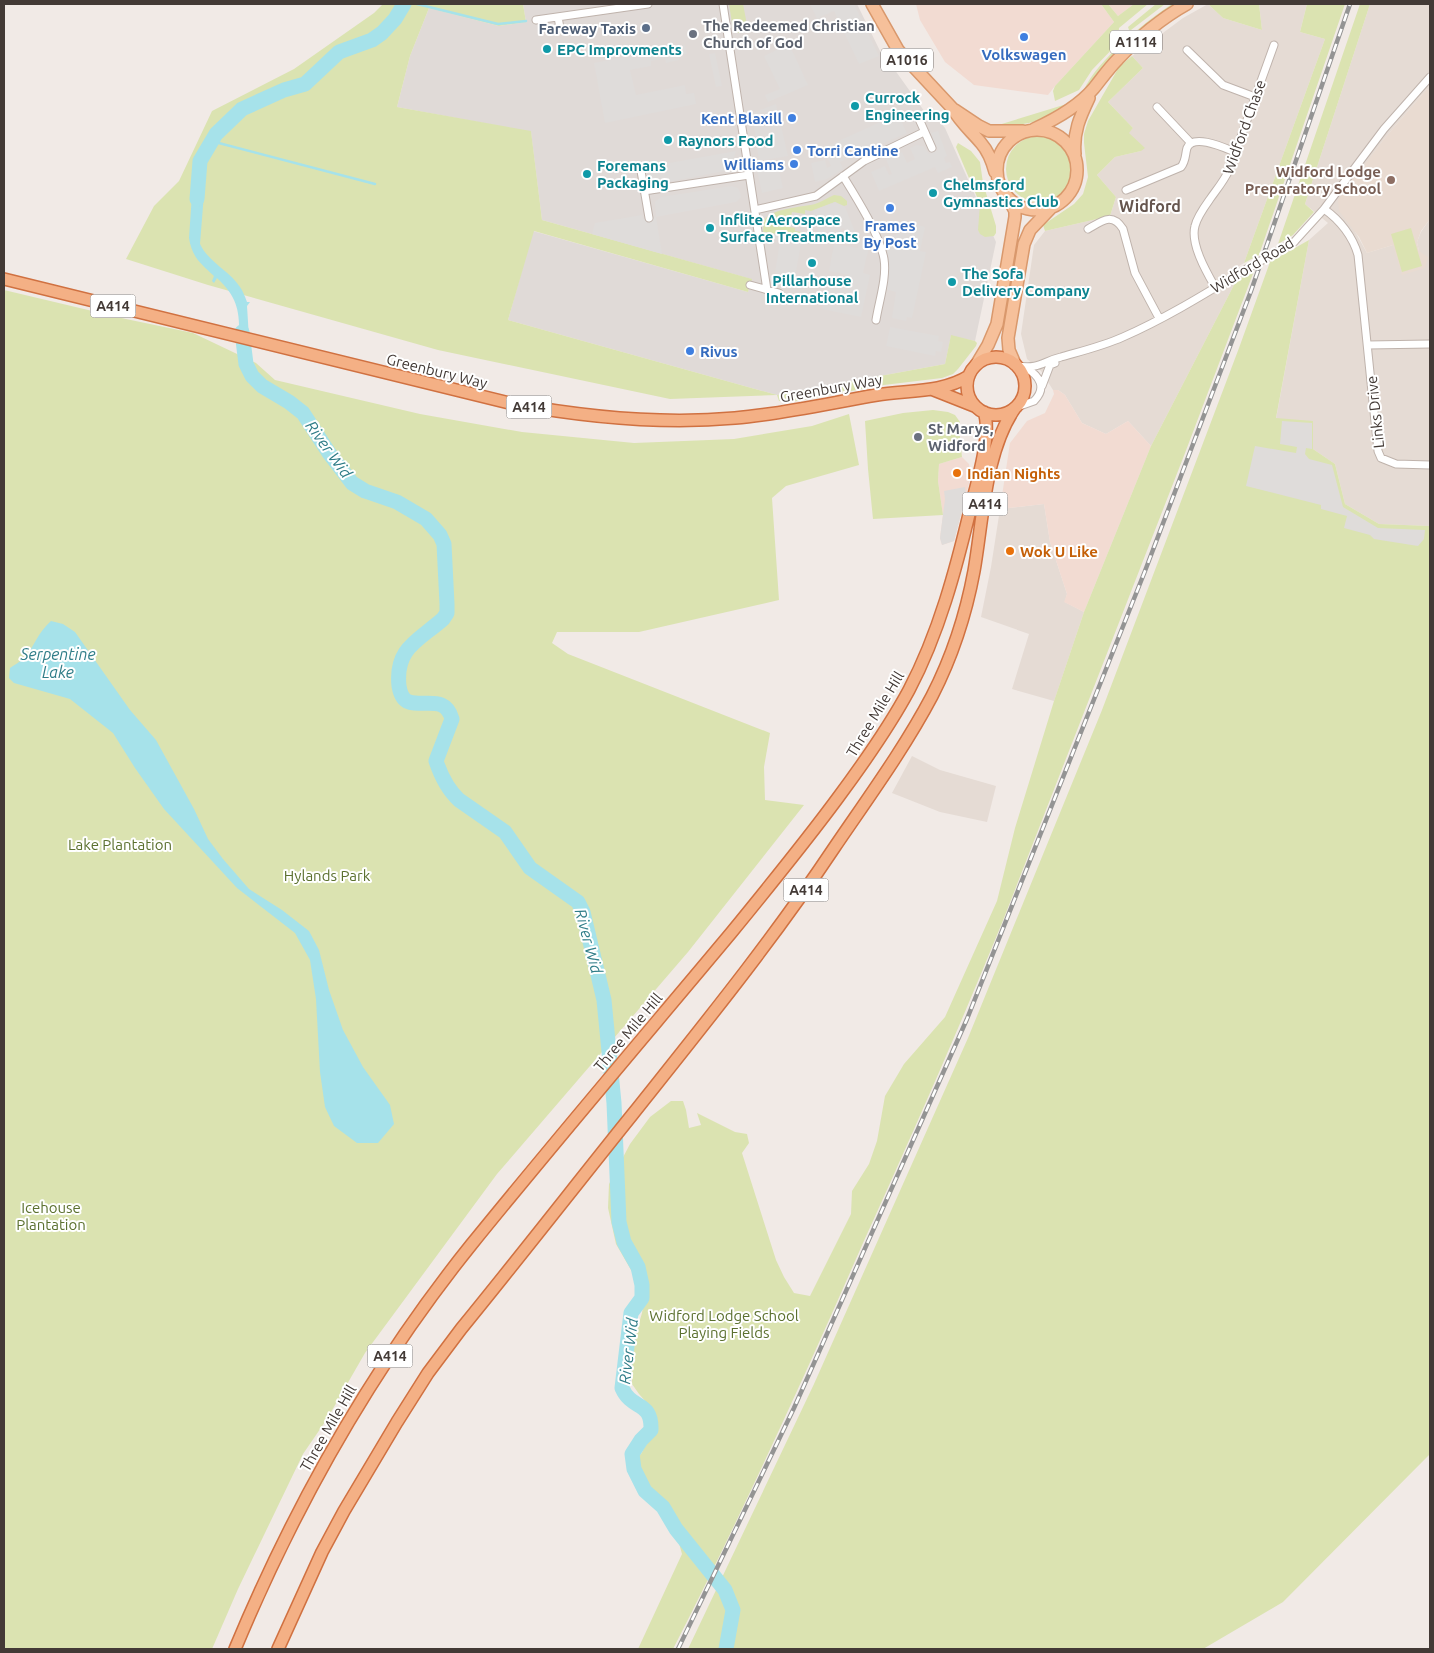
<svg xmlns="http://www.w3.org/2000/svg" width="1434" height="1653" viewBox="0 0 1434 1653" font-family="Ubuntu,sans-serif">
  <rect width="100%" height="100%" fill="#f1eae6"/>
  <!-- residential -->
  <path fill="#e5dbd4" d="M1208 4 1223 18 1262 30 1259 4H1307L1300 32 1325 39 1244 263 1236 268V281L1151 446 1128 421 1106 434 1082 423 1065 395 1058 390H1053L1041 371 1027 359 1021 334 1034 245 1045 231 1110 216 1116 197 1097 175 1115 157 1141 151 1128 133 1133 128 1108 102 1143 68 1132 56 1183 18Z
    M1370 4H1430V91L1427 89 1384 139 1365 165 1352 226 1367 253 1393 245 1419 251 1417 242 1421 232 1430 219V526L1379 524 1345 504 1335 464 1313 449 1276 419 1309 240 1328 223 1305 204Z
    M1044 504 1050 542 1067 594 1065 602 1084 612 1054 701 1012 689 1029 634 981 617 991 567 1000 509Z
    M912 756 940 770 996 786 987 822 940 812 892 793Z"/>
  <!-- commercial -->
  <path fill="#f2dbd2" d="M916 4H1101L1114 22 1055 86 1048 95 974 85 945 62 920 20Z
    M1108 4H1134L1118 16Z
    M1053 390H1058L1065 395 1082 423 1106 434 1128 421 1151 446 1084 612 1064 602 1067 594 1050 542 1044 504 1000 509 1010 443 1027 421 1045 413 1054 394Z
    M962 457 969 464 971 476 954 541 942 545 940 538 943 515 938 481 939 464Z"/>
  <!-- industrial -->
  <path fill="#e0dad7" d="M523 4H857L882 55 892 66 932 122H940L945 128 996 242 975 341 951 336 945 364 777 395 508 320 533 231 748 292 751 279 542 220 531 132 397 107 410 56 429 8 499 26 526 22Z"/>
  <!-- education -->
  <path fill="#e9dbd1" d="M1427 89 1430 91V219L1421 231 1417 242 1419 251 1428 257 1425 268 1402 275 1393 245 1367 253 1359 237 1339 211 1338 200 1384 139Z"/>
  <!-- green -->
  <path fill="#dbe3b1" d="M383 4H523L526 22 499 26 429 8 410 56 397 107 531 131 542 220 752 279 748 292 534 231 508 320 777 395 945 364 951 335 975 341 977 343 976 346 958 369 953 374 942 378 884 385 791 402 779 401 777 395 670 399 438 350 208 285 126 259 154 206 179 181 212 111 294 69 374 13Z
    M729 4H743L748 30 738 33 733 29Z
    M1101 4H1108L1118 16 1134 4H1148L1119 28 1118 43 1092 70 1079 90 1055 101 1053 91 1055 86 1114 22Z
    M1156 4H1165L1131 30H1129L1128 27Z
    M1172 4H1175L1152 20 1126 43 1084 90C1096 61 1146 21 1172 4Z
    M1208 4H1259L1262 30 1223 18Z
    M1307 4H1345L1259 255 1244 263 1325 39 1300 32Z
    M1360 4H1370L1305 204 1314 212 1293 235 1278 244Z
    M1132 56 1143 68 1108 102 1133 128 1129 133 1145 148 1141 151 1115 157 1097 175 1116 197 1110 216 1045 231 1043 225 1074 204 1083 194 1088 177 1084 143V134L1088 121 1119 67Z
    M1070 103C1044 122 1024 126 992 127Z
    M1006 169a33 33 0 1 1 66 0a33 33 0 1 1-66 0Z
    M958 143 971 151 980 162 983 183 996 226V233L994 236 985 237 980 234 978 230 980 204 958 152 956 147Z
    M834 195 841 196 847 201V205L844 206 835 202 811 211 805 210V214L792 212 789 227 795 228V231L817 235 816 240 763 232 764 220C776 207 799 208 815 204 821 202 827 198 834 195Z
    M1411 228 1422 266 1402 272 1391 234Z
    M1309 240 1276 418 1313 421V449L1335 464 1345 504 1379 524 1430 526V1454L1283 1602 1203 1649H688L814 1384 968 1038 1102 710 1239 348 1270 262Z
    M1254 271 1185 453 1002 923C958 1031 911 1137 863 1243 803 1380 741 1516 673 1649H638L682 1554 669 1507 641 1496 626 1464 641 1454 656 1426 655 1412 639 1394 632 1384V1365L636 1333 642 1313 645 1294 616 1244 608 1208 609 1184 630 1144 650 1117 671 1101H683L686 1110 689 1128 701 1125 697 1113 735 1132 747 1134 749 1143 742 1153 776 1260 784 1277 794 1293 810 1296 851 1214 852 1191 869 1164 877 1141 885 1096 904 1064 945 1017 997 901 1015 828 1054 701 1084 612 1151 446 1236 281Z
    M4 290 126 319 193 333 256 363 275 380 420 414 522 432 634 443 734 439 812 426 849 414 859 465 786 486 772 498 779 600 639 632H557L552 643 568 654 770 733 764 767 765 800 804 805 688 952 497 1174 365 1353 327 1419 303 1454 238 1589 212 1649H4Z
    M933 410 948 412 955 415 960 422V440L962 457 939 464 938 481 943 515 873 519 868 469 865 421 903 413Z"/>
  <!-- parking -->
  <path fill="#dfdcda" d="M810 4H854L879 56 859 64 834 11 820 17 821 20 818 21Z
    M789 44 808 85 768 102 765 95 780 89 764 56Z
    M685 45 687 54 679 55V60L666 63 665 58 651 61V66L630 70 636 95 685 85 686 94 694 93 696 104 605 123 594 63Z
    M715 53 722 86 716 87 709 54Z
    M776 104 788 156 759 161 752 113Z
    M898 114 907 133 840 162 843 169 827 179 815 182 811 163 825 160 827 168 831 166 823 148Z
    M938 131 946 153 947 156 944 158 946 163 950 162 952 167 938 173 935 167 879 191 871 172 885 166 889 175 892 174 886 159 902 152 907 163 915 159 910 148 917 145 923 146 929 154 938 150 931 133Z
    M736 151 732 164 725 171 657 184 649 179 647 167Z
    M777 161 783 188 762 193 756 166Z
    M731 186 738 188 740 192 741 197 736 202 656 217 662 254 592 234 595 223 642 215 643 219 656 217 655 202 661 197Z
    M835 202 845 207 857 237 848 240 844 228 841 229 845 241 835 244 816 240 820 217 813 215 814 210Z
    M918 225 925 227 920 251 926 252 912 318 907 317 906 321 892 318 896 292 885 289 889 261 884 240Z
    M763 232 802 238 795 277 775 273 780 241 764 239Z
    M865 239 869 248 866 259 863 273 870 275 861 317 822 309 827 285 847 288 849 275 829 271 834 244 858 248 857 242Z
    M890 327 939 336 938 341 943 342 941 352 936 351 935 356 886 346Z
    M1282 421 1312 423V449L1306 448 1305 454 1309 459 1332 465 1343 507 1378 528 1425 530 1424 539 1418 546 1374 539 1370 535 1344 528 1347 516 1321 509V505L1246 486 1255 446 1296 453 1297 447 1280 444Z
    M965 487 966 495 954 541 942 545 940 538 945 499 944 491Z"/>
  <!-- water -->
  <path fill="#a6e2ea" d="M193 180 205 181 200 244C209 263 229 270 240 287 243 291 245 297 247 302H250L247 306 250 354 239 352C239 319 243 302 217 278L214 283 212 281 214 276C200 263 192 257 189 238Z
    M51 621 63 624 75 632 130 710 156 740 194 809 208 839 223 859 249 889 282 910 309 931 319 950 329 990 343 1030 363 1067 390 1105 394 1124 378 1143H357L334 1126 325 1107 320 1072 316 999 310 960 295 933 237 888 164 809 135 768 113 733 70 699 14 683 9 678 10 668C14 665 20 662 24 658 34 648 37 633 51 621Z"/>
  <g fill="none" stroke-linecap="round" stroke-linejoin="round">
    <!-- stream -->
    <path stroke="#a6e2ea" stroke-width="2.5" d="M417 4 498 24 526 21
      M211 141 375 184"/>
    <!-- river -->
    <path stroke="#a6e2ea" stroke-width="15" d="M197 199 200 161 216 134 242 109 284 90 305 84 339 52 372 40 382 33 395 19 404 4
      M242 332 246 364 252 376 262 386 289 402 303 413 329 453 352 483 365 491 397 502 426 519 440 535 444 544 447 604V613L443 619C418 641 395 648 399 686 400 692 403 700 409 702 426 707 445 695 452 719L436 761C441 776 447 789 459 800L505 832 530 868 578 902 583 912 604 1000 614 1103 619 1222 624 1242 638 1267 642 1285V1298L631 1313 622 1388C632 1411 652 1400 651 1430L641 1440 632 1454 634 1469 645 1491 663 1507 676 1529 725 1590 733 1610 726 1649"/>
    <defs>
      <path id="minor" d="M723 4 767 290
        M558 17 560 28
        M536 20 648 4
        M1187 50 1223 85 1255 97
        M1157 107 1191 143
        M919 119 932 148
        M641 171 649 218
        M843 176C856 197 880 235 884 259 887 278 879 301 876 320
        M1126 190 1181 167C1186 161 1185 155 1187 148 1193 133 1225 148 1235 152
        M644 191 749 175
        M1324 209C1340 220 1353 237 1358 255L1378 451 1381 458 1396 464 1430 465
        M755 210 816 196 864 161 924 132
        M1088 229C1102 221 1112 212 1123 229L1135 273 1159 318
        M1294 242 1324 209 1384 129 1430 77
        M750 285 779 293
        M1215 287C1207 273 1190 244 1195 226 1197 217 1205 206 1210 199 1217 189 1224 181 1229 170L1274 45
        M1368 345 1430 344
        M1017 366C1041 369 1041 362 1061 357 1082 351 1103 346 1123 337 1162 320 1200 297 1236 275
        M1042 386 1050 365 1055 363
        M1017 407 1034 401C1047 388 1040 376 1026 368"/>
      <path id="primary" d="M872 4 898 50 953 109C960 122 971 131 981 143 988 151 992 161 995 172
        M955 110 979 126 989 131H1023
        M1034 129C1056 119 1078 107 1094 88 1102 78 1109 68 1118 59 1138 38 1162 18 1187 4
        M997 170a40 40 0 1 1 80 0a40 40 0 1 1-80 0Z
        M1075 154C1073 132 1080 117 1089 98
        M1015 364 1009 350 1008 338 1024 244 1030 230 1051 208
        M976 365 988 345 997 324 1015 217V211L1009 200"/>
      <path id="trunk" d="M4 279 509 403C584 417 659 425 735 418 783 414 830 403 877 395 908 390 942 393 969 376
        M967 386a29 29 0 1 1 58 0a29 29 0 1 1-58 0Z
        M931 389 974 406
        M235 1649C295 1505 373 1367 471 1245 556 1140 644 1037 731 933 767 889 803 845 837 799 863 764 888 729 909 690 939 633 956 569 971 506 977 483 992 433 984 412
        M278 1649 322 1552 344 1511 397 1422 428 1373 461 1329C519 1258 575 1186 632 1115 702 1027 772 941 834 848 868 798 904 749 932 696 952 657 966 614 974 571 983 520 985 451 1015 408"/>
    </defs>
    <!-- minor casing -->
    <use href="#minor" stroke="#bfb3ac" stroke-width="9"/>
    <!-- primary casing -->
    <use href="#primary" stroke="#d9986c" stroke-width="14"/>
    <!-- trunk casing -->
    <use href="#trunk" stroke="#d07141" stroke-width="14"/>
    <!-- minor -->
    <use href="#minor" stroke="#fff" stroke-width="7"/>
    <!-- primary -->
    <use href="#primary" stroke="#f6c09a" stroke-width="11"/>
    <!-- trunk -->
    <use href="#trunk" stroke="#f4b085" stroke-width="11"/>
    <defs>
      <path id="rail" d="M678 1649 794 1408 967 1019 1145 571 1251 291 1350 4"/>
    </defs>
    <!-- rail casing -->
    <use href="#rail" stroke="#949494" stroke-width="4.5"/>
    <!-- rail -->
    <use href="#rail" stroke="#fff" stroke-width="2.5" stroke-dasharray="8" stroke-linecap="butt"/>
    <defs>
      <path id="minor-bridge" d="M1236 275 1294 242"/>
    </defs>
    <!-- minor-bridge casing -->
    <use href="#minor-bridge" stroke="#bfb3ac" stroke-width="9" stroke-linecap="butt"/>
    <!-- minor-bridge -->
    <use href="#minor-bridge" stroke="#fff" stroke-width="7"/>
  </g>
  <!-- markers -->
  <circle fill="#5c6f8a" stroke="#fff" stroke-width="2" cx="646" cy="28" r="5"/>
  <g fill="#6b7280" stroke="#fff" stroke-width="2">
    <circle cx="693" cy="34" r="5"/>
    <circle cx="918" cy="437" r="5"/>
  </g>
  <g fill="#3f7fe0" stroke="#fff" stroke-width="2">
    <circle cx="1024" cy="37" r="5"/>
    <circle cx="792" cy="118" r="5"/>
    <circle cx="797" cy="150" r="5"/>
    <circle cx="794" cy="164" r="5"/>
    <circle cx="890" cy="208" r="5"/>
    <circle cx="690" cy="351" r="5"/>
  </g>
  <g fill="#0f9aa8" stroke="#fff" stroke-width="2">
    <circle cx="547" cy="49" r="5"/>
    <circle cx="855" cy="106" r="5"/>
    <circle cx="668" cy="140" r="5"/>
    <circle cx="587" cy="174" r="5"/>
    <circle cx="933" cy="193" r="5"/>
    <circle cx="710" cy="228" r="5"/>
    <circle cx="812" cy="263" r="5"/>
    <circle cx="952" cy="282" r="5"/>
  </g>
  <circle fill="#8d6e63" stroke="#fff" stroke-width="2" cx="1391" cy="180" r="5"/>
  <g fill="#e8710a" stroke="#fff" stroke-width="2">
    <circle cx="957" cy="473" r="5"/>
    <circle cx="1010" cy="551" r="5"/>
  </g>
  <g text-anchor="middle" dominant-baseline="central" stroke-width="4" stroke-linejoin="round" paint-order="stroke">
    <!-- shield labels -->
    <g fill="#fff" stroke="#7b7572" stroke-width="1">
      <rect x="1110" y="30.5" width="52" height="23" rx="4"/>
      <rect x="881" y="48.5" width="52" height="23" rx="4"/>
      <rect x="90.5" y="294.5" width="45" height="23" rx="4"/>
      <rect x="506.5" y="395.5" width="45" height="23" rx="4"/>
      <rect x="962.5" y="492.5" width="45" height="23" rx="4"/>
      <rect x="783.5" y="878.5" width="45" height="23" rx="4"/>
      <rect x="367.5" y="1344.5" width="45" height="23" rx="4"/>
    </g>
    <g font-size="14" font-weight="bold" fill="#433a36">
      <text x="1136" y="42">A1114</text>
      <text x="907" y="60">A1016</text>
      <text x="113" y="306">A414</text>
      <text x="529" y="407">A414</text>
      <text x="985" y="504">A414</text>
      <text x="806" y="890">A414</text>
      <text x="390" y="1356">A414</text>
    </g>
    <!-- worship labels -->
    <g font-size="15" font-weight="bold" fill="#5b616d" stroke="#fff" text-anchor="start">
      <text x="703" y="25">The Redeemed Christian<tspan x="703" dy="17">Church of God</tspan></text>
      <text x="928" y="428">St Marys,<tspan x="928" dy="17">Widford</tspan></text>
    </g>
    <!-- service labels -->
    <g font-size="15" font-weight="bold" fill="#4e5e75" stroke="#fff" text-anchor="end">
      <text x="636" y="28">Fareway Taxis</text>
    </g>
    <!-- culture labels -->
    <g font-size="15" font-weight="bold" fill="#0d838f" stroke="#fff" text-anchor="start">
      <text x="557" y="49">EPC Improvments</text>
      <text x="865" y="97">Currock<tspan x="865" dy="17">Engineering</tspan></text>
      <text x="678" y="140">Raynors Food</text>
      <text x="597" y="165">Foremans<tspan x="597" dy="17">Packaging</tspan></text>
      <text x="943" y="184">Chelmsford<tspan x="943" dy="17">Gymnastics Club</tspan></text>
      <text x="720" y="219">Inflite Aerospace<tspan x="720" dy="17">Surface Treatments</tspan></text>
      <text x="962" y="273">The Sofa<tspan x="962" dy="17">Delivery Company</tspan></text>
      <text x="812" y="280" text-anchor="middle">Pillarhouse<tspan x="812" dy="17">International</tspan></text>
    </g>
    <!-- shop labels -->
    <g font-size="15" font-weight="bold" fill="#366cbe" stroke="#fff">
      <text x="1024" y="54">Volkswagen</text>
      <text x="782" y="118" text-anchor="end">Kent Blaxill</text>
      <text x="807" y="150" text-anchor="start">Torri Cantine</text>
      <text x="784" y="164" text-anchor="end">Williams</text>
      <text x="890" y="225">Frames<tspan x="890" dy="17">By Post</tspan></text>
      <text x="700" y="351" text-anchor="start">Rivus</text>
    </g>
    <!-- street labels -->
    <g font-size="15" fill="#433a36" stroke="#fff">
      <text transform="translate(1244 127) rotate(-70)">Widford Chase</text>
      <text transform="translate(1252 265) rotate(-31)">Widford Road</text>
      <text transform="translate(437 371) rotate(14)">Greenbury Way</text>
      <text transform="translate(831 388) rotate(-10)">Greenbury Way</text>
      <text transform="translate(1375 412) rotate(-96)">Links Drive</text>
      <text transform="translate(875 714) rotate(-59)">Three Mile Hill</text>
      <text transform="translate(628 1032) rotate(-50)">Three Mile Hill</text>
      <text transform="translate(328 1428) rotate(-60)">Three Mile Hill</text>
    </g>
    <!-- education labels -->
    <g font-size="15" font-weight="bold" fill="#785e54" stroke="#fff" text-anchor="end">
      <text x="1381" y="171">Widford Lodge<tspan x="1381" dy="17">Preparatory School</tspan></text>
    </g>
    <!-- food labels -->
    <g font-size="15" font-weight="bold" fill="#c56008" stroke="#fff" text-anchor="start">
      <text x="967" y="473">Indian Nights</text>
      <text x="1020" y="551">Wok U Like</text>
    </g>
    <!-- park labels -->
    <g font-size="15" fill="#5b702e" stroke="#fff">
      <text x="120" y="844">Lake Plantation</text>
      <text x="327" y="875">Hylands Park</text>
      <text x="51" y="1207">Icehouse<tspan x="51" dy="17">Plantation</tspan></text>
      <text x="724" y="1315">Widford Lodge School<tspan x="724" dy="17">Playing Fields</tspan></text>
    </g>
    <!-- neighbourhood labels -->
    <g font-size="16" font-weight="bold" fill="#65554e" stroke="#fff">
      <text x="1150" y="206">Widford</text>
    </g>
    <!-- water labels -->
    <g font-size="16" font-style="italic" fill="#307d88" stroke="#fff">
      <text transform="translate(329 449) rotate(54)">River Wid</text>
      <text x="58" y="654">Serpentine<tspan x="58" dy="18">Lake</tspan></text>
      <text transform="translate(589 941) rotate(75)">River Wid</text>
      <text transform="translate(628 1351) rotate(-83)">River Wid</text>
    </g>
  </g>
  <!-- border -->
  <rect width="1434" height="1653" fill="none" stroke="#433a36" stroke-width="10"/>
</svg>
